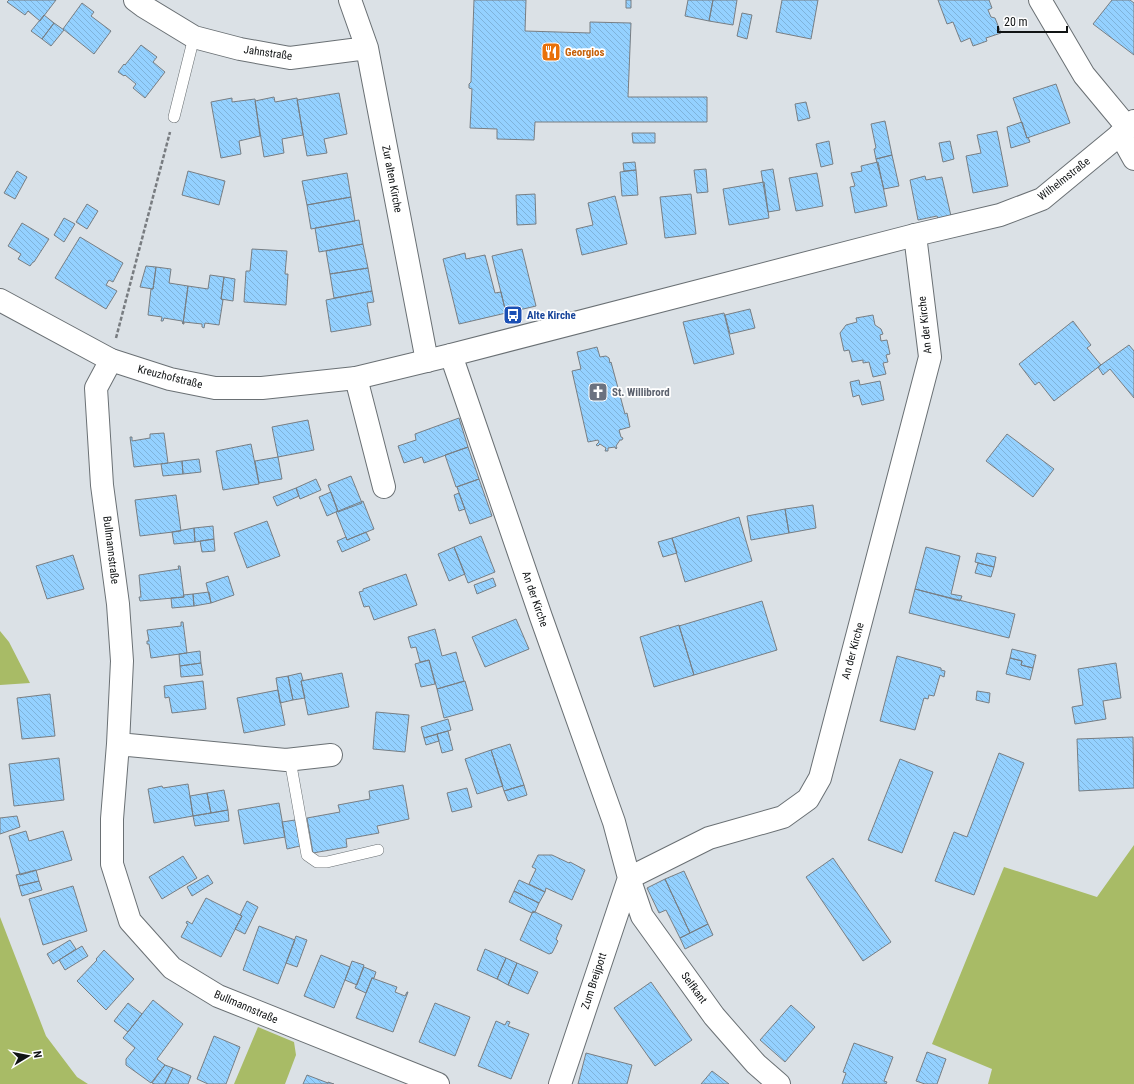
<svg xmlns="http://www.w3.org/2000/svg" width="1134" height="1084" viewBox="0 0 1134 1084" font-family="'Roboto Condensed',sans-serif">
  <defs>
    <pattern id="building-back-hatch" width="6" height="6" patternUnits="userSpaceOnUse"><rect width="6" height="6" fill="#94d1ff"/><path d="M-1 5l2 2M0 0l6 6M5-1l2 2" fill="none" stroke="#7fb3da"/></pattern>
  </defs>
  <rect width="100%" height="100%" fill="#dbe1e6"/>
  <!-- green -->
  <path fill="#a8bb66" d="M0 631 9 642 30 683 0 685Z
    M1134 845V1084H988L992 1069 932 1044 1004 867 1097 897Z
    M0 917 46 1036 77 1077 88 1084H0Z
    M258 1027 294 1042 296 1055 285 1084H234Z"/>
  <!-- building -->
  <path fill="url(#building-back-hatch)" stroke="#787e83" d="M9 0H56L40 21 28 11 25 15 7 2Z
    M474 0H526L525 31 590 33V22L631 23 628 97H707V122H535L534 140 497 139V129L470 128 472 89 469 88V84L471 82Z
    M626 0H631V8H626Z
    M688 0H713L709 21 685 16Z
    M713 0H737L733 25 709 21Z
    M782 0H818L811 39 776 32Z
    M938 0H989L992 8 988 10 991 17 995 18 1001 33 986 38 987 41 973 46 970 38 961 42 953 22 947 24Z
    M1112 0H1130L1134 3V55L1093 24Z
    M82 3 94 12 91 16 111 31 94 54 63 29Z
    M742 13 752 15 747 39 737 36Z
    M44 15 54 23 42 39 31 31Z
    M54 23 64 30 51 46 42 39Z
    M141 45 157 57 153 62 165 72 145 98 133 88 136 84 125 75 124 76 118 72 124 64 125 65Z
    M1056 84 1070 123 1027 138 1013 98Z
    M339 93 347 134 324 139 327 153 307 156 297 100Z
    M274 97 275 102 297 98 303 135 282 139 284 153 264 157 255 101Z
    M232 98V102L255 99 260 136 239 141 241 154 221 158 211 102Z
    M806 102 810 118 798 121 795 104Z
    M885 121 892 155 876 159 874 149 876 148 871 124Z
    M1022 122 1027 138 1028 137 1030 142 1011 148 1007 127Z
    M997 131 1008 186 973 193 966 156 981 153 977 135Z
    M632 133H655V143H633Z
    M829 141 833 164 821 167 816 144Z
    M950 141 954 159 943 162 939 143Z
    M892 155 899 186 884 189 876 159Z
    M635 162 636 170 624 171 623 163Z
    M878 162 887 206 855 213 850 187 855 186 851 173 862 171 861 166Z
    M706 169 708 192 697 193 694 170Z
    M773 169 780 210 768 212 761 171Z
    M636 170 638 195 622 196 620 172Z
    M17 171 27 177 15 199 4 193Z
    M188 171 225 181 219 205 182 195Z
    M347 173 351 197 307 205 302 181Z
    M817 173 823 206 796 211 789 178Z
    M925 176 926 180 942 177 951 216 938 219 937 216 918 220 910 180Z
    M764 182 769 218 729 225 723 189Z
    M535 194 536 224 517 225 516 195Z
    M691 194 696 234 665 238 660 197Z
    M615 196 627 244 582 255 576 229 593 225 588 203Z
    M351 197 355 221 311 229 307 205Z
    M87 204 98 211 87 229 76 222Z
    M64 218 75 224 64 242 54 235Z
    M359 220 363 244 319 252 315 228Z
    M22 223 49 239 34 262H33L30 266 18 259 21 254 8 246Z
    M80 237 123 263 113 282 109 280 106 285 117 291 106 309 55 278Z
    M363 244 368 268 330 274 326 251Z
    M252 249 287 251 285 274H288L286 305 244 302 246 271H250Z
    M522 249 536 306 506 313 492 256Z
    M465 253 466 259 485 255 495 293 501 292 506 313 459 324 443 259Z
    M146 266 156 267 153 289 140 287Z
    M156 267 171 269 169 283 188 286 183 324 182 321 164 318 163 321H161L162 317 148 315 151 289H153Z
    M368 268 372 291 334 298 330 274Z
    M210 275 224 277 221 299 223 300 219 325 205 323 204 328 202 327V324L184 322V324H183L188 286 208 289Z
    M224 277 235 279 233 301 221 299Z
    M372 291 374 302 367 303 371 325 331 332 326 300Z
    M750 309 755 328 730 334 725 315Z
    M724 313 734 354 694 364 683 322Z
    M873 315 875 325 881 329 883 334 880 335 881 341 887 340 890 354 886 355 888 362 883 363 886 374 873 377 869 362 863 363V360L852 362 849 350 844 351 840 333 846 325 857 322 856 318Z
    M1073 321 1091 345 1087 348 1101 365 1054 401 1039 382 1035 385 1019 364Z
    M1129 345 1134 351V398L1110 369 1103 375 1098 367Z
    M597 347 600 357 606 356 609 358 610 363 611 362 625 414 627 413 630 427 619 430 621 437 623 438 622 440H620L616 446 617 448 616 449 615 447 608 448V451H605L606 448 600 444 598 446 596 445 599 442 598 440 588 442 572 371 581 369 577 352Z
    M859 380 860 385 880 381 884 400 862 405 859 395 853 397 850 382Z
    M459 418 468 447 424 463 422 457 404 463 398 446 416 440 415 434Z
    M308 420 314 450 278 457 272 427Z
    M164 433 168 463 134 467 130 437H132V441L150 438V434Z
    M1007 434 1054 469 1033 497 986 461Z
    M251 444 259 484 223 490 216 451Z
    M468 447 479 479 456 487 445 455Z
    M278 457 282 479 259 483 255 461Z
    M199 459 201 472 183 474 182 461Z
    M182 461 183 474 163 476 161 464Z
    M351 476 362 503 338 512 328 485Z
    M316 479 321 490 300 499 296 488Z
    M479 479 492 516 470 524 457 487Z
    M296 488 299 496 277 506 273 497Z
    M331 492 338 511 327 516 319 497Z
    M459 493 465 509 459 511 454 495Z
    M176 495 181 531 140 536 135 500Z
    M363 501 374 529 347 540 336 512Z
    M813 505 816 528 789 533 785 509Z
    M785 509 789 533 751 540 747 516Z
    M739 517 752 561 685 582 672 538Z
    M267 521 280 556 247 568 234 533Z
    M213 526 214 539 195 542 194 528Z
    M194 528 195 542 174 544 172 532Z
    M366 532 370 540 342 552 337 541 346 537 347 540Z
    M481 536 495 572 468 583 454 547Z
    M672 538 677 553 663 557 658 542Z
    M214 539 215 551 202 552 200 541Z
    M454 547 465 574 449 581 438 554Z
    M926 547 960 556 951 594 962 596 960 601 915 589Z
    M977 553 996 557 994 567 975 562Z
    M73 555 84 589 47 599 36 566Z
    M978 563 994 567 991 577 975 573Z
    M178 566H180L184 597 140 601 139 597H141L139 575 179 569Z
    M406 574 417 605 374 620 369 606 364 607 359 592 363 591V589Z
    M228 576 234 595 211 603 206 583Z
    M493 578 496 586 477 594 474 585Z
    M915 589 1015 614 1009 638 909 613Z
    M209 592 211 603 194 606 193 594Z
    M193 594 194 606 172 608 171 598 184 597 183 595Z
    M762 601 777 650 694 675 679 626Z
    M516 619 529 649 485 667 472 637Z
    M181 622H183L187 653 151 658 149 644H147V641H149L147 630 181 626Z
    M679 625 694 675 654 687 640 637Z
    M435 629 442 656 456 652 464 681 437 689 429 660 420 662 416 647 411 648 408 637Z
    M1012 649 1036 655 1033 668 1021 665 1022 661 1010 658Z
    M200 651 201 663 180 666 179 654Z
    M897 656 941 668V670L945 671 944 677 940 675 934 696 929 695 928 699 924 698 915 730 880 721Z
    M1010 658 1022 661 1021 665 1033 668 1030 680 1006 674Z
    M429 660 435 684 421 687 415 664Z
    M201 663 203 675 181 677 180 666Z
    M1116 663 1121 698 1103 701 1106 719 1075 724 1072 707 1083 705 1078 669Z
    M301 673 303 680 301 681 305 698 293 700 288 676Z
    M342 673 349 707 308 715 301 681Z
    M288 676 293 700 280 703 276 678Z
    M203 681 206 709 172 713 169 697 165 698 164 686Z
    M465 681 473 710 444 718 437 689Z
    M278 690 285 725 244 733 237 698Z
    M977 691 990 693 989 703 976 700Z
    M50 694 55 736 22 739 17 698Z
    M376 712 409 715 405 752 373 749Z
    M448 719 451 730 424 738 421 727Z
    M448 731 453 750 442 753 437 734Z
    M437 734 439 741 426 745 424 738Z
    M1133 737 1134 788 1079 791 1077 739Z
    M510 744 524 785 504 791 491 750Z
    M491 750 503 786 477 794 465 759Z
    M999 753 1024 763 974 895 935 881 954 832 967 837Z
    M59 758 64 800 14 806 9 764Z
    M900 759 933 772 902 853 868 840Z
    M188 784 193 816 154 823 148 789 162 786 163 788Z
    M403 785 409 819 377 826 379 833 346 839 347 847 313 853 307 818 340 812 338 805 370 799 369 791Z
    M524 785 527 795 508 801 504 791Z
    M467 788 472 807 452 812 447 793Z
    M224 790 228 810 211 813 207 793Z
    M207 793 211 813 193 816 190 796Z
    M279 803 285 837 244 844 238 810Z
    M228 810 229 821 195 826 193 816Z
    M17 816 20 827 0 834V818Z
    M295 820 300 846 287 849 282 822Z
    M26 831 29 841 63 831 72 860 20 875 9 836Z
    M538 855H552L569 863 570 862 585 870 572 900 546 888 545 892 529 884 536 869 532 867Z
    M183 856 197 878 162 899 149 877Z
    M833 858 891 942 863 961 806 877Z
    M36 870 39 881 19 886 16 875Z
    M684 871 708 924 690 933 665 879Z
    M208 875 213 883 192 896 187 887Z
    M665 879 690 933 680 938 666 910 659 913 647 888Z
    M519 880 545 892 539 903 514 891Z
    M39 881 42 890 22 896 19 886Z
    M73 886 87 931 43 945 29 899Z
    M514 891 539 903 535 912 532 913 509 902Z
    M206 898 242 916 221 957 181 937 188 924 186 923 187 921 192 924Z
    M247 901 258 907 245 934 235 929 242 916 240 915Z
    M533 911 562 925 556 939 558 941 552 953 549 954 520 940Z
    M708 924 713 935 685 949 680 938Z
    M259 926 295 940 278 984 243 970Z
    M296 936 307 940 297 967 286 963Z
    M70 940 76 949 53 964 47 954Z
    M82 946 88 956 65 970 59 960Z
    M485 949 506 958 497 979 477 970Z
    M104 950 134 979 106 1010 77 981 97 960 96 959Z
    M321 955 350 967 334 1008 304 996Z
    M506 958 517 963 508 985 497 979Z
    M352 961 364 965 357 985 345 980Z
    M517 963 538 972 528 994 508 985Z
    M364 967 376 972 374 978H372L366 993 355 988Z
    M372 978 397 987 395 992 405 996 407 992H408L393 1032 356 1018Z
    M651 982 692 1040 655 1066 614 1008Z
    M153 1000 183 1024 157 1059 165 1065 151 1083 126 1065V1059L135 1048 123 1038Z
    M128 1003 142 1014 128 1032 114 1021Z
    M435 1003 470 1017 455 1056 419 1042Z
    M791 1005 815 1027 785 1062 760 1040Z
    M496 1021 505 1025 507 1021 510 1022 508 1026 529 1034 511 1079 478 1066Z
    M214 1036 240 1047 226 1084H208L197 1079Z
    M854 1043 893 1057 884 1081 887 1082 886 1084H842L846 1073 843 1072Z
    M927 1052 946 1059 937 1084H925L916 1081Z
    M586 1053 632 1065 627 1084H578Z
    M165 1065 173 1068 165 1084H155L152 1083Z
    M173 1068 191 1076 188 1084H165Z
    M712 1071 729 1084H701Z
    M307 1075 328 1083V1082L334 1084H303Z"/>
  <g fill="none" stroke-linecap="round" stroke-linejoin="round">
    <defs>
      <path id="service" d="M174 117 194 37
        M290 760 307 855 317 862H327L378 850"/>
      <path id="minor" d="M135 0 143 6 194 37 240 49 290 58 367 48
        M350 0 367 48 427 361
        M1040 0 1084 75 1128 128
        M1120 134 1134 159
        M451 355 541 617 614 822 629 878 642 916 714 1016 756 1064 779 1084
        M111 360 96 388 102 485 118 604 122 661 118 744 112 819V864L130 921 172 968 218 996 438 1084
        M356 378 384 487
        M118 744 286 760 331 755
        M629 878 709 838 783 817 808 799 820 778 930 357 915 235
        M560 1084 629 878"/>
      <path id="tertiary" d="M0 300 111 360 170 379 215 388H262L356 378 451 355 915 235 1000 215 1042 199 1128 128 1134 121"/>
    </defs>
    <!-- service casing -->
    <use href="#service" stroke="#6a7074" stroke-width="12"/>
    <!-- minor casing -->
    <use href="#minor" stroke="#6a7074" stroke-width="24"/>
    <!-- tertiary casing -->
    <use href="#tertiary" stroke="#6a7074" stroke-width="24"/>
    <!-- path -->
    <path stroke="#787c80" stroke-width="2.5" stroke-dasharray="4 2" stroke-linecap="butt" d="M116 338 170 132"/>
    <!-- service -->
    <use href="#service" stroke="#fff" stroke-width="11"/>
    <!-- minor -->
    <use href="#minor" stroke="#fff" stroke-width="22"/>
    <!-- tertiary -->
    <use href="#tertiary" stroke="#fff" stroke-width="22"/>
  </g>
  <!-- icons -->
  <defs>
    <symbol id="restaurant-square" viewBox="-11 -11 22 22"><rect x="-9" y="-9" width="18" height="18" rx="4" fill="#e8710a" stroke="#fff"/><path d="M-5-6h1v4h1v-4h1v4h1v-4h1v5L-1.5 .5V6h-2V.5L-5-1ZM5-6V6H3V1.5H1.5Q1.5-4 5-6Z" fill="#fff"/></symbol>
    <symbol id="bus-square" viewBox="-11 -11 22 22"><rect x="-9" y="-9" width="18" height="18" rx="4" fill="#1a4fb4" stroke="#fff"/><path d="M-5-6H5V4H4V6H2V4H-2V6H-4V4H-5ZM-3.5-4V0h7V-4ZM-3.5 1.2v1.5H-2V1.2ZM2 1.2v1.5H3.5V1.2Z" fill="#fff"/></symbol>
    <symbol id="church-square" viewBox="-11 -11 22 22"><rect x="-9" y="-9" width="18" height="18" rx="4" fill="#6b7280" stroke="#fff"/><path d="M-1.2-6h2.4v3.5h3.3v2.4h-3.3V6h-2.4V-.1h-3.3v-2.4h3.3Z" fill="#fff"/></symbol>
  </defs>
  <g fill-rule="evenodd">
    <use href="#restaurant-square" x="540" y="41" width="22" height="22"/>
    <use href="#bus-square" x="502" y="304" width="22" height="22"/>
    <use href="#church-square" x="587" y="381" width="22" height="22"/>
  </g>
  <g text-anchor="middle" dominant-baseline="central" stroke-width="3.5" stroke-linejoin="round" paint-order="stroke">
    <!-- food labels -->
    <g font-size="11" font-weight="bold" fill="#c56008" stroke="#fff" text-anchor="start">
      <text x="565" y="52">Georgios</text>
    </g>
    <!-- street labels -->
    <g font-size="11" fill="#111415" stroke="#fff">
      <text transform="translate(268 53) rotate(8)">Jahnstraße</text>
      <text transform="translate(392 179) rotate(79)">Zur alten Kirche</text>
      <text transform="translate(1064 179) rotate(-38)">Wilhelmstraße</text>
      <text transform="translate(925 325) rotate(-96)">An der Kirche</text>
      <text transform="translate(170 377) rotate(14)">Kreuzhofstraße</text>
      <text transform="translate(111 550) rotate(83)">Bullmannstraße</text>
      <text transform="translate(535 599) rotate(71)">An der Kirche</text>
      <text transform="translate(853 651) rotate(-75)">An der Kirche</text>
      <text transform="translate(594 981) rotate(-72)">Zum Breijpott</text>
      <text transform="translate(694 988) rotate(54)">Selfkant</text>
      <text transform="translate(246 1007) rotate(23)">Bullmannstraße</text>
    </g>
    <!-- transit labels -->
    <g font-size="11" font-weight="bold" fill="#164399" stroke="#fff" text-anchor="start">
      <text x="527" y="315">Alte Kirche</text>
    </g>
    <!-- worship labels -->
    <g font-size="11" font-weight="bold" fill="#5b616d" stroke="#fff" text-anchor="start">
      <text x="612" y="392">St. Willibrord</text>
    </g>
  </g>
  <!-- north arrow -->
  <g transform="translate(28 1056) rotate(80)" stroke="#ffffff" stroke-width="3" paint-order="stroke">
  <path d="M0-3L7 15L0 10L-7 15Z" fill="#111415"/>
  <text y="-6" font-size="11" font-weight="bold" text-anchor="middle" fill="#111415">N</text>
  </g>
  <!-- scale -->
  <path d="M998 26v6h69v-6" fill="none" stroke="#111415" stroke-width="2"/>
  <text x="1004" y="26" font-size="12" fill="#111415" stroke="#ffffff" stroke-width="3" paint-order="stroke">20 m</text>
</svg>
